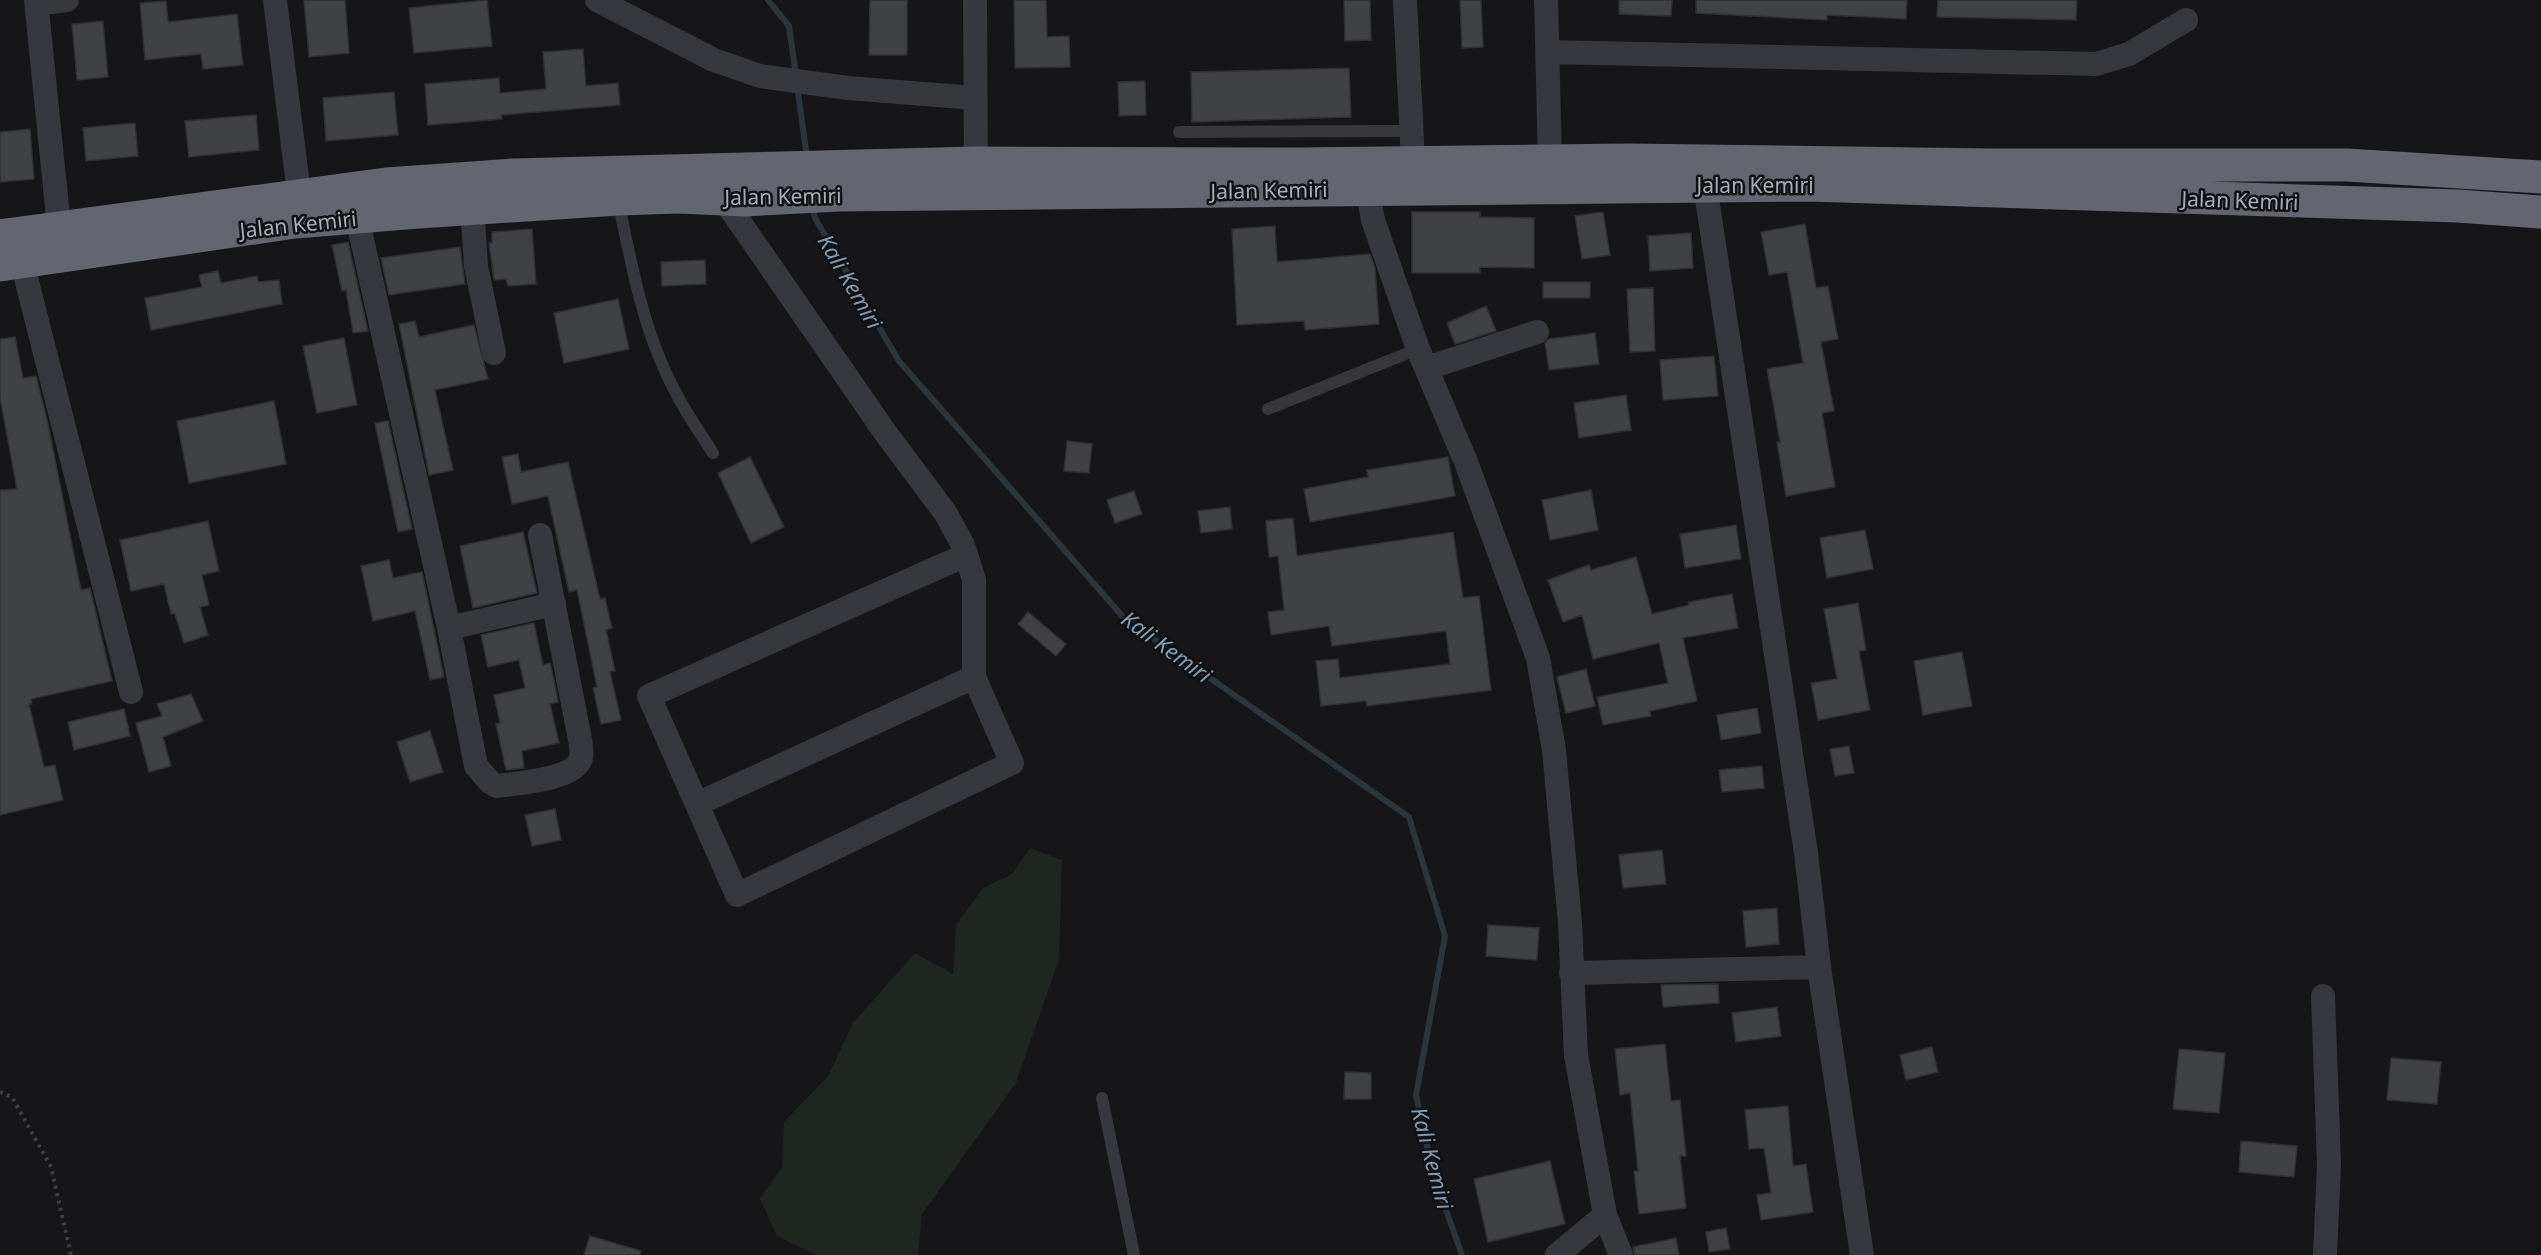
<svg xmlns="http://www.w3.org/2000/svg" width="2541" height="1255" viewBox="0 0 2541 1255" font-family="'Noto Sans',sans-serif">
  <rect width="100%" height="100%" fill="#161618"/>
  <!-- green -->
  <path fill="#1e261f" d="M1030 848 1062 860 1059 959 1016 1083 922 1214 918 1255H816L777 1236 760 1199 782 1167 784 1122 828 1076 853 1023 915 953 953 974 956 925 983 888 1012 874Z"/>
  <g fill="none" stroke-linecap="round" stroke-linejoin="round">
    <!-- stream -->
    <path stroke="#2c353c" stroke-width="6" d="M768 0 789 26 796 75
      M797 85 807 158
      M813 207 815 218 899 361 1124 618 1409 817 1445 936 1416 1095 1434 1177 1462 1255"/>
  </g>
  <!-- building -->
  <path fill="#404145" stroke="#303034" stroke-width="1.5" d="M304 0H345L349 53 309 57Z
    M487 0 492 46 414 53 409 8Z
    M870 0H907V55H869Z
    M1014 0H1046L1047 37 1069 36 1070 67 1015 68Z
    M1344 0H1370L1371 40 1345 41Z
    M1460 0H1481L1483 47 1462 48Z
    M1619 0H1672L1671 16 1619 14Z
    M1696 0H1907L1906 19 1827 15V20L1696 13Z
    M1938 0H2077L2076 20 1937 17Z
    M166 1 168 22 237 14 243 65 203 69 201 54 145 60 140 3Z
    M103 21 108 77 77 80 72 24Z
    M583 49 586 86 618 83 620 105 501 115 502 119 428 125 425 84 499 78 500 93 546 89 543 52Z
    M1349 68 1351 117 1192 122 1191 72Z
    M1145 81 1146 115 1119 116 1118 82Z
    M394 92 398 135 326 141 323 98Z
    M256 115 259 150 189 157 185 121Z
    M135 123 138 156 86 161 83 128Z
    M30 129 34 179 0 182V132Z
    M1412 212H1480V217L1534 218V268L1480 267V273H1412Z
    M1603 212 1610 255 1582 259 1575 216Z
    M1805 224 1816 288 1828 286 1838 339 1821 342 1834 411 1822 413 1835 487 1786 496 1777 442H1780L1767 369 1803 363 1787 272 1769 275 1761 232Z
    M1275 226 1277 262 1370 254 1375 268 1379 324 1305 330 1304 321 1237 325 1232 229Z
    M532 229 536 284 508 286 506 279 494 280 489 243H492V232Z
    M1691 233 1693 268 1650 271 1648 236Z
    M348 242 368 331 353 333 346 290 342 291 332 245Z
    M460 247 465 284 389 295 381 258Z
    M705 260 706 284 662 286 661 262Z
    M218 271 221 283 257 276 258 282 279 280 282 304 151 330 145 298 202 287 199 275Z
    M1543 282H1590V298H1543Z
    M1653 288 1655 351 1630 352 1627 289Z
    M618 299 629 349 564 363 554 313Z
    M1486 306 1496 331 1455 344 1447 323Z
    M415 321 419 337 474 325 488 379 435 390 453 470 429 475 399 324Z
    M1595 333 1599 364 1549 370 1545 343 1549 339Z
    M15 337 23 378 36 376 48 424 81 590 90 588 112 681 31 699 32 704H29L44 767 55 765 63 800 0 815V490L17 489 0 398V339Z
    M344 338 357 405 317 413 303 346Z
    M1714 356 1718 396 1663 400 1660 360Z
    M1626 395 1631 430 1579 438 1574 403Z
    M274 401 286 464 189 483 177 421Z
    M388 421 412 529 398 532 375 423Z
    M1067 441 1092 444 1089 473 1064 471Z
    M518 454 521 472 568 462 600 599 605 598 612 628 606 630 615 671 610 672 621 720 601 724 593 688 597 687 577 590 569 592 548 496 512 504 502 457Z
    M750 457 784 527 751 543 718 473Z
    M1448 457 1455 496 1310 522 1304 489 1368 477 1367 470Z
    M1591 490 1598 530 1550 540 1542 500Z
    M1134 491 1142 514 1115 523 1107 500Z
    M1230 507 1232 529 1201 533 1198 511Z
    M1293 518 1297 556 1453 532 1463 598 1479 596 1491 690 1367 706 1366 701 1321 706 1316 661 1338 659 1340 678 1450 664 1446 631 1332 646 1329 626 1271 635 1268 612 1284 610 1278 556 1269 557 1266 521Z
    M208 521 219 571 202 575 209 605 200 607 208 635 184 643 175 614H171L164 584 131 591 120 540Z
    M1736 525 1741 559 1685 568 1680 534Z
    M1865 530 1873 569 1827 578 1820 538Z
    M523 532 537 593 473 608 460 546Z
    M1636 557 1652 614 1689 605 1688 602 1732 594 1738 628 1683 638 1697 701 1650 711 1651 716 1603 725 1597 697 1668 683 1659 643 1593 659 1582 615 1563 622 1548 580 1589 565 1591 570Z
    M389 560 393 578 422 572 444 677 430 680 415 611 373 621 361 566Z
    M1858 603 1866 650 1859 651 1870 710 1818 720 1811 683 1837 679 1824 609Z
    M1028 612 1066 644 1056 656 1018 624Z
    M534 623 543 665 550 663 554 680 558 702 550 704 559 743 522 751 524 768 506 770 496 724 500 723 494 695 525 688 519 660 488 667 481 635Z
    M1962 652 1972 706 1923 715 1914 661Z
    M1586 669 1595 706 1566 713 1557 677Z
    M191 694 203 721 163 737 171 766 149 772 136 723 162 716 157 704Z
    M1757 708 1761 733 1721 740 1717 715Z
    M124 709 130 736 74 750 68 722Z
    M430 731 443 772 410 782 397 742Z
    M1849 746 1854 773 1835 776 1830 749Z
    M1762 766 1764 788 1722 792 1719 770Z
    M555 809 561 840 532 846 525 815Z
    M1662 850 1666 884 1623 888 1619 855Z
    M1777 908 1779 944 1746 947 1743 911Z
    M1488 925 1539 928 1537 960 1486 956Z
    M1718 984 1719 1003 1663 1007 1661 985Z
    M1777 1007 1781 1036 1736 1042 1732 1013Z
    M1665 1044 1671 1101 1680 1100 1686 1156H1680L1686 1208 1639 1214 1634 1171H1638L1630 1093 1620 1095 1615 1049Z
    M1932 1047 1938 1072 1906 1080 1900 1055Z
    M2179 1049 2225 1053 2219 1113 2173 1109Z
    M2391 1058 2441 1062 2437 1104 2387 1100Z
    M1345 1072 1371 1073V1099H1344Z
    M1788 1106 1793 1166 1806 1164 1813 1212 1761 1220 1757 1195 1771 1193 1764 1148 1749 1149 1745 1110Z
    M2241 1141 2297 1146 2294 1177 2239 1172Z
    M1550 1161 1565 1224 1488 1242 1474 1179Z
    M1726 1228 1730 1249 1709 1252 1706 1232Z
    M590 1236 641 1251 640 1255H584Z
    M1676 1238 1679 1255H1635L1633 1247Z"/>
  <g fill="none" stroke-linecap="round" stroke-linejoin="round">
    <!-- path -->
    <path stroke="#3d3f44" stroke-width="4" stroke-dasharray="3 4.5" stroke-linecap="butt" d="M0 1092 12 1097 51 1167 71 1255"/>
    <!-- lane -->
    <path stroke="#37383d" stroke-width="12" d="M1179 132 1411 131
      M618 200C630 257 641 320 666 373 679 402 696 427 713 453
      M1268 409 1418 349
      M1102 1098 1134 1255"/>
    <!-- street -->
    <path stroke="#37383d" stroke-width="24" d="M36 0 59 227
      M275 0 299 194
      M597 0 714 60 760 76 848 88 975 98
      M975 0 976 178
      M1405 0 1413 161
      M1546 0 1550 162
      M37 4 67 0
      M1548 52 2096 64 2129 54 2186 20
      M1703 172 1806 853 1819 967 1862 1255
      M1365 174 1373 220 1418 349 1466 462 1538 658 1554 750 1560 815 1570 923 1576 1055 1605 1215 1621 1255
      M723 198 887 435 946 514 963 545 974 580V677L1012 763 737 895 649 696 966 555
      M472 207 476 266 494 353
      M357 217 449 628 476 766 490 782 497 786C517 783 575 780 581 758 583 751 580 741 579 734L540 535
      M22 262 131 692
      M1427 368 1537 332
      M449 628 554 604
      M697 804 974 677
      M1571 973 1819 967
      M2323 996 2329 1164 2325 1255
      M1557 1255 1605 1215"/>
    <!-- highway -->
    <path stroke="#63666e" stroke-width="33" d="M0 236 386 184 513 175 975 163 1300 164 1629 160 1990 165H2347L2541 177
      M0 265 295 222 418 212 618 199 679 197 745 200 838 195 1810 185 2458 206 2541 212"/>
  </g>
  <g text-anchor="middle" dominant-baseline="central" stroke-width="5" stroke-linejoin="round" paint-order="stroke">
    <!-- street labels -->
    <g font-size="21" fill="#a8adb8" stroke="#111113">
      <text x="1755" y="185">Jalan Kemiri</text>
      <text transform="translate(1269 190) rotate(-1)">Jalan Kemiri</text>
      <text transform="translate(783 196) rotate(-1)">Jalan Kemiri</text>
      <text transform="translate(2240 200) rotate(2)">Jalan Kemiri</text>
      <text transform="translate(298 224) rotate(-6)">Jalan Kemiri</text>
    </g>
    <!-- water labels -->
    <g font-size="22" font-style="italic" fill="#7f9bb3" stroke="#111113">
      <text transform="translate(851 281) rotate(60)">Kali Kemiri</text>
      <text transform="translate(1167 646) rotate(36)">Kali Kemiri</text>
      <text transform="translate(1433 1158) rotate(75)">Kali Kemiri</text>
    </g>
  </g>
</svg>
